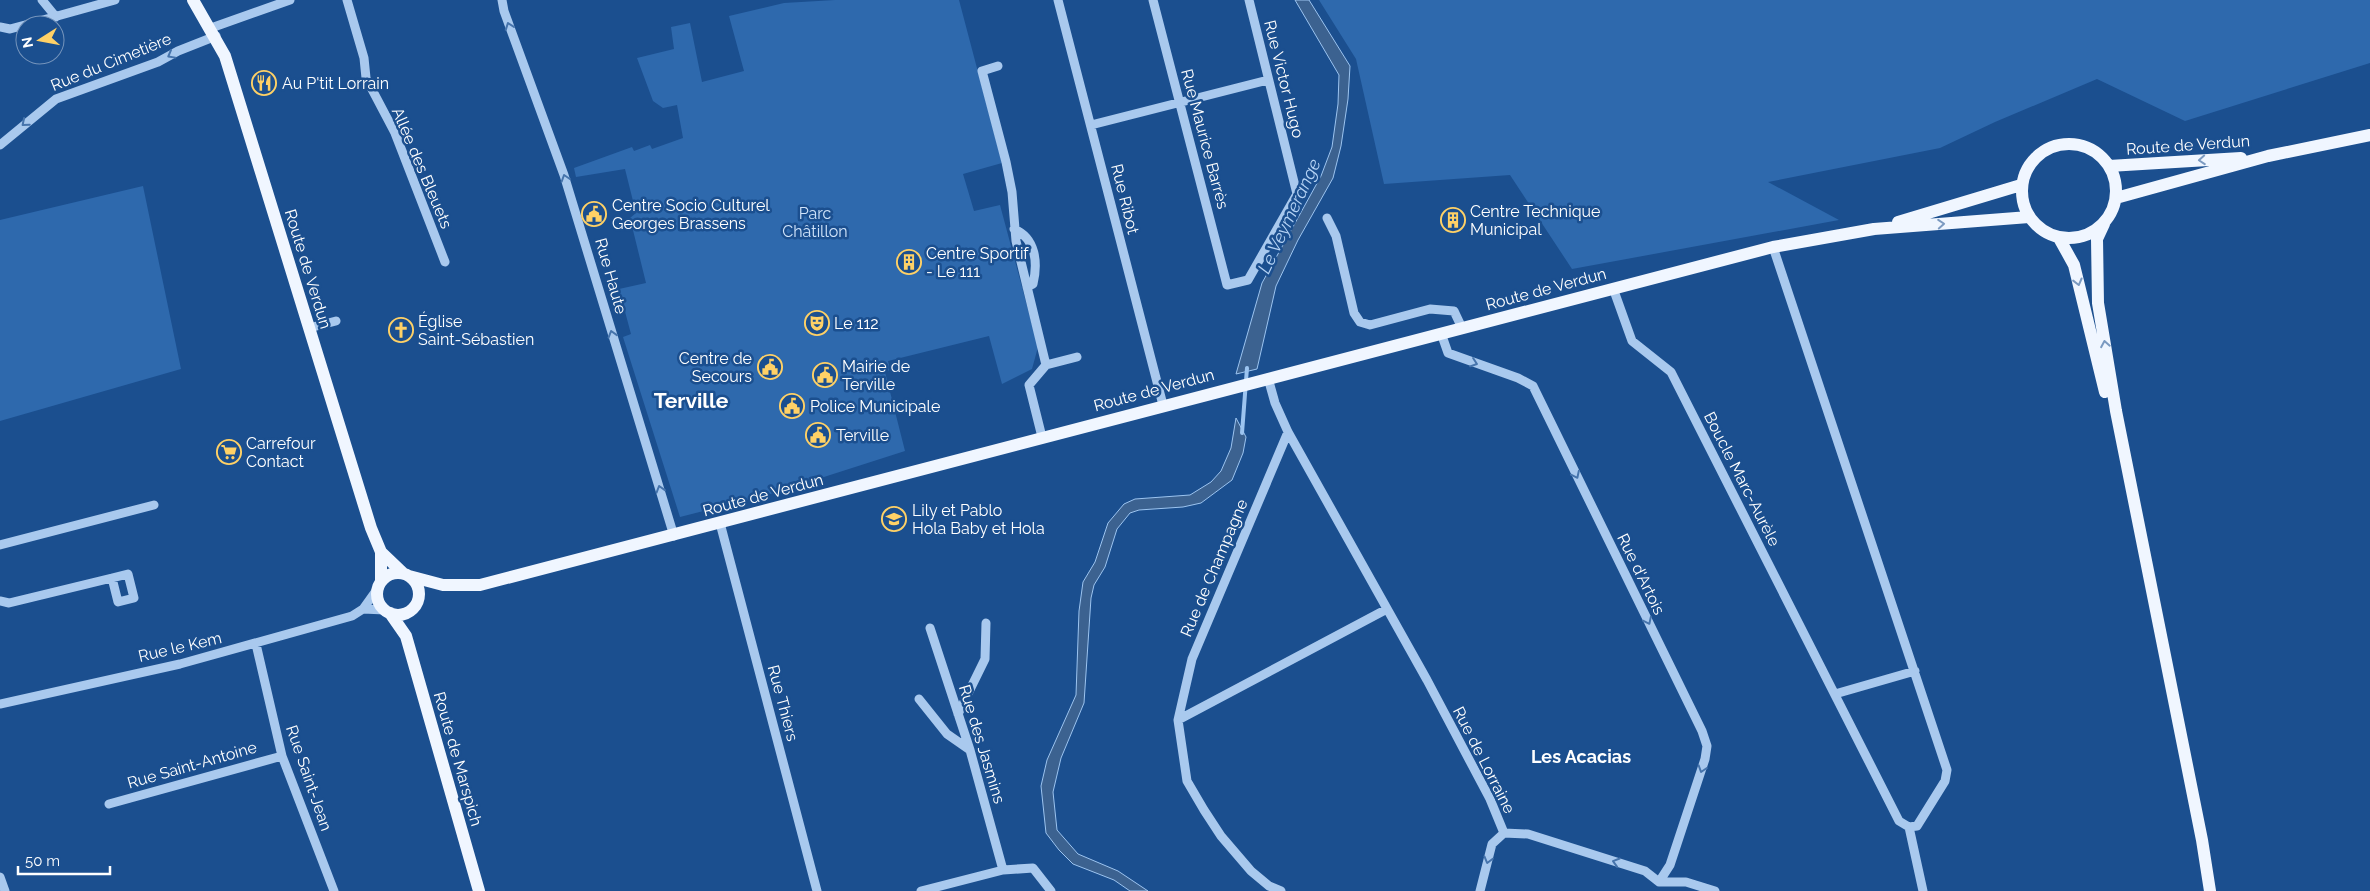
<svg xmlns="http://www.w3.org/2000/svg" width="2370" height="891" viewBox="0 0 2370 891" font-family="Raleway,sans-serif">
  <rect width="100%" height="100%" fill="#1b4f8f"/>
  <!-- green -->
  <path fill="#2e69ad" d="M835 0H959L1002 163 963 174 974 211 1000 205 1038 347 1032 369 1002 384 989 336 888 361 890 370 885 372 905 451 774 493 680 517 623 337 631 334 619 289 646 283 630 218 636 213 625 169 576 177 574 168 632 147 634 151 650 145 652 149 683 138 677 105 663 108 653 101 637 58 674 49 671 27 690 23 702 82 744 71 729 16 784 3Z
    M1319 0H2370V63L2185 121 2097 79 1995 122 1940 148 1768 182 1839 220 1572 269 1510 175 1384 184 1356 59Z
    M143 186 181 369 0 421V220Z"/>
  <!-- water -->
  <path fill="#3c6290" stroke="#9cc4f0" d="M1295 0H1309L1350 66 1348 99 1341 146 1333 178 1298 240 1276 286 1257 369 1236 374 1262 283 1321 176 1332 147 1338 104 1339 75Z
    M1236 418 1246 437 1243 453 1232 480 1201 503 1183 507 1139 510 1130 513 1117 529 1105 567 1094 585 1091 598 1084 703 1061 758 1053 792 1057 830 1078 854 1118 871 1148 891H1130L1114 880 1073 864 1059 850 1046 833 1041 786 1047 760 1076 695 1079 611 1083 582 1095 562 1108 523 1124 504 1135 499 1190 495 1211 482 1221 471 1231 448Z"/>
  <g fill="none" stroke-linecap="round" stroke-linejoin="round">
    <!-- stream -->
    <path stroke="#9cc4f0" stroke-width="4" d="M1242 433 1247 368"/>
    <!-- minor -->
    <path stroke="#a9c9ee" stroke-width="9" d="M42 0 56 17
      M347 0 364 58 366 78 395 133 445 262
      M502 0 504 11 564 175 674 536
      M1058 0 1163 405
      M1153 0 1227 285 1248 280 1297 194 1249 0
      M25 25 115 0
      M0 27 10 29 25 25
      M211 28 290 0
      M998 66 982 71 1006 162 1012 192 1016 241 1046 365 1077 357
      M1091 125 1268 80
      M0 145 56 99 158 62 178 51 216 36
      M1327 218 1336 236 1354 313 1360 322 1370 325 1430 309 1454 311 1462 328
      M1014 229C1036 238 1038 263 1033 284L1027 287
      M1613 288 1632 341 1671 372 1899 821 1909 827 1917 826 1945 781 1947 770 1773 247
      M309 328 336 321
      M1441 333 1448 353 1518 378 1533 386 1702 731 1707 746 1705 759 1670 865 1659 882
      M1268 378 1275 403 1288 432 1427 680 1490 799 1504 833
      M1042 437 1029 385 1046 365
      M720 523 817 891
      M0 545 154 505
      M0 601 9 603 112 578 128 574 134 598 118 602 112 578
      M363 609 385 610
      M930 628 970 750 1003 870
      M256 644 282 756 334 891
      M1835 694 1915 671
      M919 699 947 734 970 750
      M0 704 180 664 352 616 363 609 378 588
      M958 714 985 659 986 623
      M1178 720 1387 609
      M109 804 282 756
      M1909 827 1923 891
      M1504 833 1528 834 1645 871 1659 882
      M0 877 5 891
      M1659 882H1686L1715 891
      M921 891 1003 870 1033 868 1051 891
      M1281 891 1269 886 1251 871 1221 836 1204 810 1187 781 1178 720 1192 659 1288 432
      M1480 891 1492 844 1504 833"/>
    <!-- major -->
    <path stroke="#f0f6ff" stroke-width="12" d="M193 0 225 56 371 528 381 552V581
      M2022 191a47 47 0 1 1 94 0a47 47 0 1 1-94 0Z
      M2109 166 2241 158
      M2116 198 2268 156 2370 135
      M1898 222 2021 185
      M2104 224 2097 239 2098 303 2116 411 2202 840 2210 891
      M2059 238 2074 265 2105 392
      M381 552 403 573
      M377 594a21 21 0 1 1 42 0a21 21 0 1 1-42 0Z
      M409 576 443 585H480L1773 247 1874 229 2029 217
      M390 613 406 636 479 891"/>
  </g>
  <!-- one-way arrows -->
  <defs><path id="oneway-chevron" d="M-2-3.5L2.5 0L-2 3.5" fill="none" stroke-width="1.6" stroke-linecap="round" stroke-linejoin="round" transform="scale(1.25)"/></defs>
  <g stroke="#4674ac">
    <use href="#oneway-chevron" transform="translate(509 26) rotate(-110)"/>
    <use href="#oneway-chevron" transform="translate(171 55) rotate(151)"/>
    <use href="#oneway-chevron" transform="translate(25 123) rotate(140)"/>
    <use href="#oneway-chevron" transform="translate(565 178) rotate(-108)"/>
    <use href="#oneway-chevron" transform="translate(612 334) rotate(-107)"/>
    <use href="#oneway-chevron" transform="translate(1474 363) rotate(19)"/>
    <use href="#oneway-chevron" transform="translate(1576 475) rotate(64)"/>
    <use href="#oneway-chevron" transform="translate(660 489) rotate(-107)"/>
    <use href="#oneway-chevron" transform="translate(1648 621) rotate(64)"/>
    <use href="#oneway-chevron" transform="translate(1702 769) rotate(108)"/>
    <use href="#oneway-chevron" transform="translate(1488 860) rotate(105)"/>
    <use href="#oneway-chevron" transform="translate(1616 862) rotate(-163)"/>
  </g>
  <g stroke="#7b9ac1">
    <use href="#oneway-chevron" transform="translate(2202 160) rotate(176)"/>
    <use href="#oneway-chevron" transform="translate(1941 224) rotate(-4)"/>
    <use href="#oneway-chevron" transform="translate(2078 282) rotate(76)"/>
    <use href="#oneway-chevron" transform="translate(2105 344) rotate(-100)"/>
  </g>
  <!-- icons -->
  <defs>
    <symbol id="restaurant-ring" viewBox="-11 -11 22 22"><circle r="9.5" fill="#1b4f8f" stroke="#ffd166" stroke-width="1.5"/><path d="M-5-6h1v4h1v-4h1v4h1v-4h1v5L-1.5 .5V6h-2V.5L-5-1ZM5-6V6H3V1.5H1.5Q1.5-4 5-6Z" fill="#ffd166"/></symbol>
    <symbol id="civic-ring" viewBox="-11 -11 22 22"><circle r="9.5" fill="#1b4f8f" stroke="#ffd166" stroke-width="1.5"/><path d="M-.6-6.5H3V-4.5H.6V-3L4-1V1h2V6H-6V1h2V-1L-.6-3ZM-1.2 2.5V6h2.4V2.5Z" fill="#ffd166"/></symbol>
    <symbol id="building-ring" viewBox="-11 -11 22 22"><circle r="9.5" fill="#1b4f8f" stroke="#ffd166" stroke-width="1.5"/><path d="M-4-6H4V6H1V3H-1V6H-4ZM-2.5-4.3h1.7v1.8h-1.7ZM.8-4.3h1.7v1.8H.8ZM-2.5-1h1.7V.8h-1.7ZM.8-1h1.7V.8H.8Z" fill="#ffd166"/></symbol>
    <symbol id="theatre-ring" viewBox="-11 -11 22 22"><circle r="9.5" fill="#1b4f8f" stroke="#ffd166" stroke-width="1.5"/><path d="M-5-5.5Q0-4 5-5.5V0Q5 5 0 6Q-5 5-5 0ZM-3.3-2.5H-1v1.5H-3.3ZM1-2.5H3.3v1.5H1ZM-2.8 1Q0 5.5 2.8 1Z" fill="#ffd166"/></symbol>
    <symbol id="church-ring" viewBox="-11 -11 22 22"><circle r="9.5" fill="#1b4f8f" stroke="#ffd166" stroke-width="1.5"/><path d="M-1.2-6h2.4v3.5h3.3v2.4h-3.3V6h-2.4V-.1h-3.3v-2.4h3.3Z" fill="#ffd166"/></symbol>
    <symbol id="supermarket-ring" viewBox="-11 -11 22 22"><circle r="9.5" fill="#1b4f8f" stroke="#ffd166" stroke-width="1.5"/><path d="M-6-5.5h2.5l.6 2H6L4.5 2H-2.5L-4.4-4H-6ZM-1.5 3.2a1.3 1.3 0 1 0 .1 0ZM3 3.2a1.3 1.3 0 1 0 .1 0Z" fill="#ffd166"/></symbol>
    <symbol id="school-ring" viewBox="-11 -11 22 22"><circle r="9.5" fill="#1b4f8f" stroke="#ffd166" stroke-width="1.5"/><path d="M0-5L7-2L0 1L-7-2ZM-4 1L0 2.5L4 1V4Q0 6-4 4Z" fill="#ffd166"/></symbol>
  </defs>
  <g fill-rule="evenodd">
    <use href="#restaurant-ring" x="250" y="69" width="28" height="28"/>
    <use href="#civic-ring" x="580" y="200" width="28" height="28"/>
    <use href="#building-ring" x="1439" y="206" width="28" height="28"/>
    <use href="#building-ring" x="895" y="248" width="28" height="28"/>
    <use href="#theatre-ring" x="803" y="309" width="28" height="28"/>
    <use href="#church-ring" x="387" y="316" width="28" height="28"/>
    <use href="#civic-ring" x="756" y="353" width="28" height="28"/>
    <use href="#civic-ring" x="811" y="361" width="28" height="28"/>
    <use href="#civic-ring" x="778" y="392" width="28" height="28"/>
    <use href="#civic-ring" x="804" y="421" width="28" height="28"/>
    <use href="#supermarket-ring" x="215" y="438" width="28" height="28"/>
    <use href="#school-ring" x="880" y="505" width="28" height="28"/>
  </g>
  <g text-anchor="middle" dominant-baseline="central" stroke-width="5" stroke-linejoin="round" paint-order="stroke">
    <!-- street labels -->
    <g font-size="16" fill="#fff" stroke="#1b4f8f">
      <text transform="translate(111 62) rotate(-22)">Rue du Cimetière</text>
      <text transform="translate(1284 79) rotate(76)">Rue Victor Hugo</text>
      <text transform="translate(1205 139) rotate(75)">Rue Maurice Barrès</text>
      <text transform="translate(2188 145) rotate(-4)">Route de Verdun</text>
      <text transform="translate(422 168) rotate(67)">Allée des Bleuets</text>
      <text transform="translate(1125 199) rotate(76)">Rue Ribot</text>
      <text transform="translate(308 269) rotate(73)">Route de Verdun</text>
      <text transform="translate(611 276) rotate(74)">Rue Haute</text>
      <text transform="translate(1546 289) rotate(-15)">Route de Verdun</text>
      <text transform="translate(1154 390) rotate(-15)">Route de Verdun</text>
      <text transform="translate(1742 479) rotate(63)">Boucle Marc-Aurèle</text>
      <text transform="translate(763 495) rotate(-15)">Route de Verdun</text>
      <text transform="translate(1214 568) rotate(-67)">Rue de Champagne</text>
      <text transform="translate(1641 574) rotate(64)">Rue d'Artois</text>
      <text transform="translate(180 647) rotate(-13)">Rue le Kem</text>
      <text transform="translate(783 703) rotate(75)">Rue Thiers</text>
      <text transform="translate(982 744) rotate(73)">Rue des Jasmins</text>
      <text transform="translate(458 759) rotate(74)">Route de Marspich</text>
      <text transform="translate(1484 760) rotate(63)">Rue de Lorraine</text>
      <text transform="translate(192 765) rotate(-16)">Rue Saint-Antoine</text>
      <text transform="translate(309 778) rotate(71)">Rue Saint-Jean</text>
    </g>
    <!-- poi labels -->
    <g font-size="16" fill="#fff" stroke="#1b4f8f" text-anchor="start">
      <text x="282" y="83">Au P'tit Lorrain</text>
      <text x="612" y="205">Centre Socio Culturel<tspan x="612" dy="18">Georges Brassens</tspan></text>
      <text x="1470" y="211">Centre Technique<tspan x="1470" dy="18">Municipal</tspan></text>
      <text x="926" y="253">Centre Sportif<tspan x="926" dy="18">- Le 111</tspan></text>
      <text x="418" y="321">Église<tspan x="418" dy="18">Saint-Sébastien</tspan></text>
      <text x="834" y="323">Le 112</text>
      <text x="752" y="358" text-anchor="end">Centre de<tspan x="752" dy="18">Secours</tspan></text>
      <text x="842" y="366">Mairie de<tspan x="842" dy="18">Terville</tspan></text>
      <text x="810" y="406">Police Municipale</text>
      <text x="836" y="435">Terville</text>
      <text x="246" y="443">Carrefour<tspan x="246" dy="18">Contact</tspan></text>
      <text x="912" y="510">Lily et Pablo<tspan x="912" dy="18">Hola Baby et Hola</tspan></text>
    </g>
    <!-- park labels -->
    <g font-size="16" fill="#cfe3fa" stroke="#1b4f8f">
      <text x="815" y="213">Parc<tspan x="815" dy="18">Châtillon</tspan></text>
    </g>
    <!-- water labels -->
    <g font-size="18" font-style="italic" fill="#b5d3f5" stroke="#1b4f8f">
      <text transform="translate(1289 216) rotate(-65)">Le Veymerange</text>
    </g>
    <!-- neighbourhood labels -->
    <g font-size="18" font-weight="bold" fill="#fff" stroke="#1b4f8f">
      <text x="1581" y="756">Les Acacias</text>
    </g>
    <!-- district labels -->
    <g font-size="21" font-weight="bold" fill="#fff" stroke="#1b4f8f">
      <text x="691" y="400">Terville</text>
    </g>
  </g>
  <!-- north arrow -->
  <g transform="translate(40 40) rotate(259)"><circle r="24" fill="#1b4f8f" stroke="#7695bc"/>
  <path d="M0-4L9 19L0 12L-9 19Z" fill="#ffd166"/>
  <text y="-8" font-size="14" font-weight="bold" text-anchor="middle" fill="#ffffff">N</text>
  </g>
  <!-- scale -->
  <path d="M18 866v8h92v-8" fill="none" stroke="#ffffff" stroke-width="2.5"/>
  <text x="25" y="866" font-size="15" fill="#ffffff" stroke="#1b4f8f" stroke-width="4" paint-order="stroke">50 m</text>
</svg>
